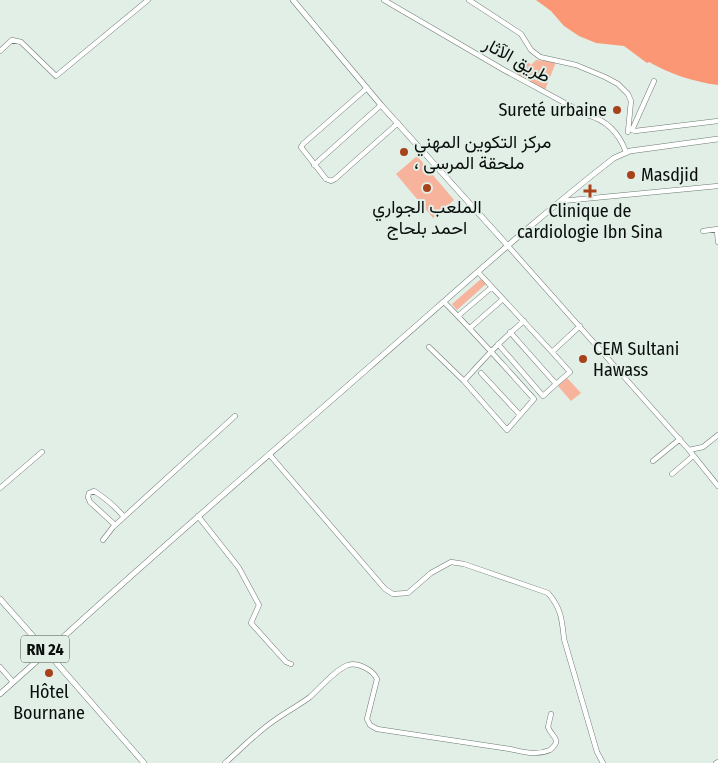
<svg xmlns="http://www.w3.org/2000/svg" width="718" height="763" viewBox="0 0 718 763" font-family="'Fira Sans Condensed',Vazirmatn,sans-serif">
  <rect width="100%" height="100%" fill="#e1efe7"/>
  <!-- green -->
  <path fill="#f7b39b" d="M525 59 531 65 536 60 556 62 545 90 514 73 518 66Z
    M417 156 454 200 433 218 396 174Z
    M481 279 486 284 457 310 452 304Z
    M567 378 581 393 571 401 558 386Z"/>
  <!-- water -->
  <path fill="#fb9775" d="M536 0H718V85C694 82 670 74 649 62L647 63 624 46 596 43 579 36 564 26 551 11Z"/>
  <g fill="none" stroke-linecap="round" stroke-linejoin="round">
    <defs>
      <path id="minor" d="M384 0 504 70 587 115C607 120 619 133 626 152
        M469 0 521 34 531 50 540 57 576 65 605 77 618 84 628 94 631 101 628 132
        M0 51 12 40 21 42 56 76 148 0
        M654 81 632 130 635 131 718 121
        M367 88 303 144 301 147 326 179 331 181 335 179 398 123
        M314 165 381 105
        M562 201 718 186
        M717 230 718 242
        M703 231 718 229
        M508 246 689 450 703 447 718 435
        M478 272 552 352 580 326
        M444 302C475 333 504 366 534 399L507 430 464 381C483 360 501 340 524 321
        M458 316 492 287
        M470 328 503 299
        M498 344 543 396 556 384 510 332
        M429 347 464 381
        M552 352 570 372 556 384
        M481 373 520 415
        M689 450 718 486
        M269 454 385 589 393 594 408 593 431 573 451 562 464 564 548 593C561 608 562 619 564 639L597 752 603 763
        M653 461 680 439
        M672 474 693 456
        M0 488 42 452
        M198 516 239 568 259 605 251 623 286 662 291 664
        M115 525 90 502 88 497 89 493 94 491C105 498 116 507 124 517
        M103 540 113 527 235 416
        M0 667 13 682
        M225 763C241 749 257 732 275 720 286 712 298 706 310 697 320 688 336 669 348 665 358 662 373 670 377 679L367 719 370 725 377 729 510 749C524 752 536 756 550 750 563 739 552 738 548 727L551 714
        M716 763 718 762"/>
      <path id="major" d="M293 0 381 105 508 246
        M0 599 47 652 0 694
        M144 763 47 652C152 555 260 463 367 369 449 298 529 224 614 158L630 151 718 139"/>
    </defs>
    <!-- minor casing -->
    <use href="#minor" stroke="#6d7a73" stroke-width="5.5"/>
    <!-- major casing -->
    <use href="#major" stroke="#6d7a73" stroke-width="6"/>
    <!-- minor -->
    <use href="#minor" stroke="#fff" stroke-width="4.5"/>
    <!-- major -->
    <use href="#major" stroke="#fff" stroke-width="5"/>
  </g>
  <!-- markers -->
  <g fill="#a8421a" stroke="#e1efe7" stroke-width="2">
    <circle cx="617" cy="110" r="5"/>
    <circle cx="404" cy="152" r="5"/>
    <circle cx="631" cy="175" r="5"/>
    <circle cx="427" cy="188" r="5"/>
    <path d="M587.5 183.5h5v5h5v5h-5v5h-5v-5h-5v-5h5z"/>
    <circle cx="583" cy="359" r="5"/>
    <circle cx="49" cy="673" r="5"/>
  </g>
  <g text-anchor="middle" dominant-baseline="central" stroke-width="4" stroke-linejoin="round" paint-order="stroke">
    <!-- shield labels -->
    <rect fill="#e1efe7" stroke="#4a524e" stroke-width="1" x="21" y="635.5" width="48" height="27" rx="4"/>
    <g font-size="16" font-weight="bold" fill="#090e0c">
      <text x="45" y="649">RN 24</text>
    </g>
    <!-- street labels -->
    <g font-size="18" fill="#090e0c" stroke="#e1efe7">
      <text transform="translate(517 60) rotate(29)">طريق الآثار</text>
    </g>
    <!-- poi labels -->
    <g font-size="18" fill="#090e0c" stroke="#e1efe7" text-anchor="start">
      <text x="607" y="110" text-anchor="end">Sureté urbaine</text>
      <text x="414" y="142">مركز التكوين المهني<tspan x="414" dy="21">، ملحقة المرسى</tspan></text>
      <text x="641" y="175">Masdjid</text>
      <text x="427" y="207" text-anchor="middle">الملعب الجواري<tspan x="427" dy="21">احمد بلحاج</tspan></text>
      <text x="590" y="211" text-anchor="middle">Clinique de<tspan x="590" dy="21">cardiologie Ibn Sina</tspan></text>
      <text x="593" y="349">CEM Sultani<tspan x="593" dy="21">Hawass</tspan></text>
      <text x="49" y="692" text-anchor="middle">Hôtel<tspan x="49" dy="21">Bournane</tspan></text>
    </g>
  </g>
</svg>
